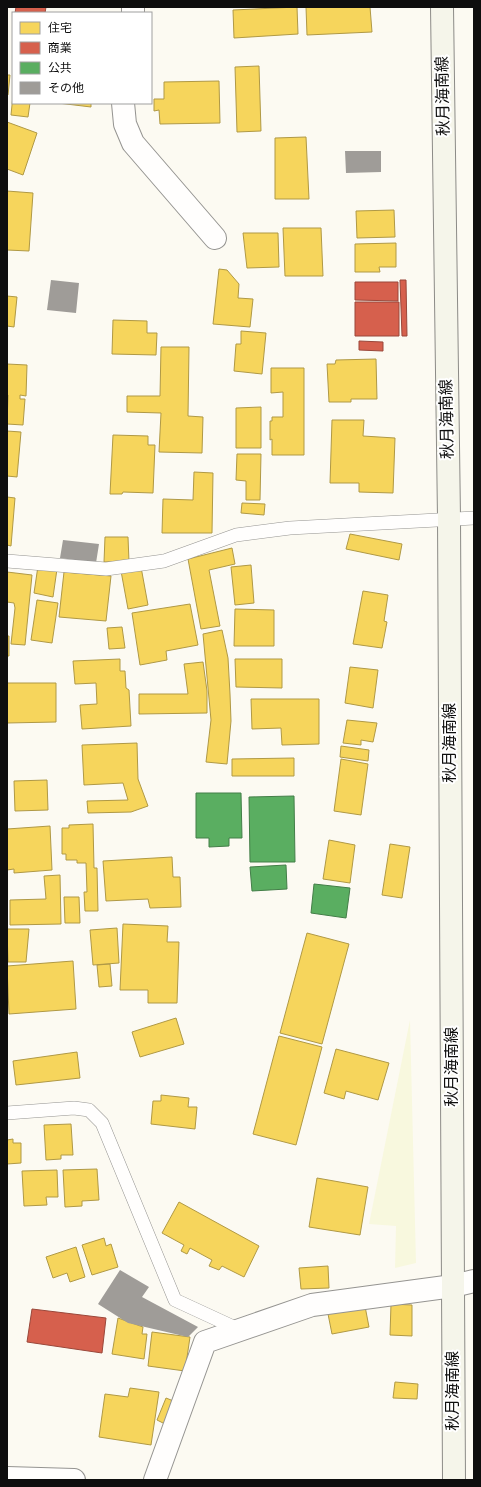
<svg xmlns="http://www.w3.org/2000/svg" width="481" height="1487" viewBox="0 0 481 1487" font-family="Spectral,'Noto Sans JP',serif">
  <rect width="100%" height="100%" fill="#fcfaf2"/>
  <!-- farmland -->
  <path fill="#f8f8de" d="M410 1020 416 1263 395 1268 396 1226 369 1224Z"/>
  <!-- homes -->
  <path fill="#f6d55c" stroke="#b09945" d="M297 7 298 34 234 38 233 10Z
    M306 7H370L372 32 307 35Z
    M259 66 261 131 237 132 235 67Z
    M7 75H10L8 95H7Z
    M219 81 220 123 160 124 159 110 154 111V99H164V82Z
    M13 95V103H30L28 117 11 115Z
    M58 103H91V107Z
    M7 122 37 133 23 175 7 169Z
    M306 137 309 199H275V138Z
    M7 191 33 193 29 251 7 250Z
    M394 210 395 237 357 238 356 211Z
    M283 228H321L323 276H285Z
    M243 233H278L279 267 247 268Z
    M396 243V267H379L380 272H355V244Z
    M219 269 227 270 239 284 238 298 253 299 250 327 213 324Z
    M7 296 17 297 14 327 7 326Z
    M113 320 147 321V333H157L156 355 112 354Z
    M241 331 266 333 262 374 234 371 236 344H241Z
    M161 347H189L188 416 203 417 202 453 159 452 161 413 127 412V396H160Z
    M376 359 377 399H351V402H329L327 364H335L336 360Z
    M7 364 27 365 26 396 20 395V399H25L23 425 7 424 8 395H7Z
    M271 368H304V455H272V439L270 440V421H272V417H283V392L271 393Z
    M261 407V448H236V408Z
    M332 420H364L363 436 395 438 393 493 359 492V483H330Z
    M7 431 21 432 17 477 7 476Z
    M113 435 148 436V445H155L153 493 123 492 122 494H110Z
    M237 454H261L260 500H246V481L236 480Z
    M194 472 213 473 212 533H162L163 499 193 500Z
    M7 497 15 498 11 546 7 545Z
    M242 503 265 504 264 515 241 513Z
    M350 534 402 544 399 560 346 549Z
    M105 537H128L129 562H104Z
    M232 548 235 564 209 570 220 626 201 629 188 559Z
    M251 565 254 603 235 605 231 567Z
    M38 566 57 569 53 597 34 593Z
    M141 567 148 605 128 609 121 571Z
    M7 572 32 575 25 645 11 644 15 608 14 603 7 602Z
    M64 572 111 576 106 621 59 617Z
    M363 591 388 595 384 621 387 622 382 648 353 644Z
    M37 600 58 603 52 643 31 640Z
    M190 604 198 645 166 651 167 660 140 665 132 613Z
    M235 609 274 610V646H234Z
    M122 627 125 648 109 649 107 628Z
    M222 630 228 658 230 694 231 721 227 764 206 762 211 720 203 634Z
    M7 636H9V656H7Z
    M120 659V671H125L126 688 129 690 131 726 82 729 80 705 97 704 96 683 75 684 73 661Z
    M235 659H282V688L236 687Z
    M203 662 207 691V713L139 714V694H188L184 664Z
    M350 667 378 670 373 708 345 703Z
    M7 683H56V722L7 723Z
    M251 699H319V744L282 745 281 728 252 729Z
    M347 720 377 723 373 742 361 740V745L343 743Z
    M137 743 138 779 148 806 131 812 88 813 87 801 128 800 123 783 84 785 82 745Z
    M341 746 369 750 368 761 340 757Z
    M294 758V776H232V759Z
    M341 759 368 764 361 815 334 811Z
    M47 780 48 810 15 811 14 781Z
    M93 824 94 868H97L98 911H85L84 892H87L86 863H77V860H66V854H62V828H69V825Z
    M50 826 52 870 14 873V869L7 870V829Z
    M329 840 355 845 350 883 323 879Z
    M390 844 410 847 402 898 382 895Z
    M172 857 173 877H180L181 907 150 908 148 899 106 901 103 861Z
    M60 875 61 924 10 925V900L46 899 44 876Z
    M64 897H79L80 923H65Z
    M123 924 168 926 167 942H179L177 1003H148V990H120Z
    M117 928 119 963 93 965 90 930Z
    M7 929H29L26 962H8Z
    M307 933 349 944 322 1044 280 1033Z
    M73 961 76 1009 9 1014 7 966Z
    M110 964 112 986 99 987 97 965Z
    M176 1018 184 1044 140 1057 132 1032Z
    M279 1036 322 1047 296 1145 253 1134Z
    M336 1049 389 1063 378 1100 346 1091 344 1099 324 1093Z
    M77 1052 80 1078 16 1085 13 1061Z
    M161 1095 189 1098 188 1107H197L195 1129 151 1124 153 1101H161Z
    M71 1124 73 1155H61V1159L46 1160 44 1125Z
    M13 1139V1143H21V1163L7 1164V1140Z
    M97 1169 99 1200 82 1201V1206L65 1207 63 1170Z
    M57 1170 58 1197H46L47 1205 24 1206 22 1171Z
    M317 1178 368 1187 360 1235 309 1227Z
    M179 1202 259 1246 244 1277 222 1266 219 1270 209 1266 212 1260 190 1248 187 1254 181 1251 184 1245 162 1233Z
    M104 1238 106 1246 111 1244 118 1267 92 1275 82 1245Z
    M76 1247 85 1277 70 1282 67 1273 53 1278 46 1257Z
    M328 1266 329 1288 301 1289 299 1268Z
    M364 1301 369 1327 332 1334 327 1309Z
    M391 1304 412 1305V1336L390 1335Z
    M118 1318 143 1327 142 1334H147L144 1359 112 1354Z
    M152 1332 190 1337 185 1371 148 1366Z
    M395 1382 418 1384 417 1399 393 1398Z
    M130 1388 159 1392 151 1445 99 1437 105 1394 128 1397Z
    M166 1398 176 1402 167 1425 157 1420Z"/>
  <!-- shops -->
  <path fill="#d6604d" stroke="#9a473a" d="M16 7H46L45 13H15Z
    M400 280H406L407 336H402Z
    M355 282H398V301L355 300Z
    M355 302H399V336H355Z
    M359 341 383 342V351L359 350Z
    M32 1309 106 1318 102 1353 27 1342Z"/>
  <!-- public -->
  <path fill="#5aae61" stroke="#437e48" d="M196 793H241L242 838H229V846L209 847V838H196Z
    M294 796 295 862H250L249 797Z
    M286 865 287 889 252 891 250 867Z
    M314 884 350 888 346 918 311 913Z"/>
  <!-- building -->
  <path fill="#9f9c98" d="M345 151H381V172L346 173Z
    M51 280 79 283 76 313 47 310Z
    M63 540 99 544 96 563 60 558Z
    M120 1270 149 1287 142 1297 198 1327 188 1337 128 1323 98 1304Z"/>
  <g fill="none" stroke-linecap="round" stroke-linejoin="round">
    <defs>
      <path id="lane" d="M7 561 106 569 164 561 236 535 290 528 474 518
        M7 1113 74 1108 89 1110 102 1123 175 1300 240 1330"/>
      <path id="street" d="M133 13V7
        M123 103 125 124 133 143 215 238
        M7 1478 74 1480
        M155 1480 205 1342 312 1305 453 1286 474 1281"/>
      <path id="secondary" d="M442 7 449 518 454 1480"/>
    </defs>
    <!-- lane casing -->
    <use href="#lane" stroke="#959491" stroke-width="14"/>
    <!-- street casing -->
    <use href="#street" stroke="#959491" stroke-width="24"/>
    <!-- secondary casing -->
    <use href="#secondary" stroke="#8c8b87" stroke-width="24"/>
    <!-- lane -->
    <use href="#lane" stroke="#fffefd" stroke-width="13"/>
    <!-- street -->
    <use href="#street" stroke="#fffefd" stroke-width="22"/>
    <!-- secondary -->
    <use href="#secondary" stroke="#f5f5ea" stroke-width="22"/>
  </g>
  <g text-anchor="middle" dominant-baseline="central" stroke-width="4" stroke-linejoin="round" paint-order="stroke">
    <!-- street labels -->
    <g font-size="16" fill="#0e0e0e" stroke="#fff">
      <text transform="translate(443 96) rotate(-91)">秋月海南線</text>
      <text transform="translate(447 419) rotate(-91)">秋月海南線</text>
      <text transform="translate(450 743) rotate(-90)">秋月海南線</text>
      <text transform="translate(452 1067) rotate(-90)">秋月海南線</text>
      <text transform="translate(453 1391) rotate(-90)">秋月海南線</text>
    </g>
  </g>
  <!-- border -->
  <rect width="481" height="1487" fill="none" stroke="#0e0e0e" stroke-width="16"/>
  <!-- legend -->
  <rect x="12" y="12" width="140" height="92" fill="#ffffff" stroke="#9f9f9f"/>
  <rect x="20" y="22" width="20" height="12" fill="#f6d55c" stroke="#9f9f9f"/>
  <text x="48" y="32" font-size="12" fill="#0e0e0e">住宅</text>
  <rect x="20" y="42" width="20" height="12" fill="#d6604d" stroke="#9f9f9f"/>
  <text x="48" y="52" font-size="12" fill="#0e0e0e">商業</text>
  <rect x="20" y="62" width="20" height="12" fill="#5aae61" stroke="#9f9f9f"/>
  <text x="48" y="72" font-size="12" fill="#0e0e0e">公共</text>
  <rect x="20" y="82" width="20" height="12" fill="#9f9c98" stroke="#9f9f9f"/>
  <text x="48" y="92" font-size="12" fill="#0e0e0e">その他</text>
</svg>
